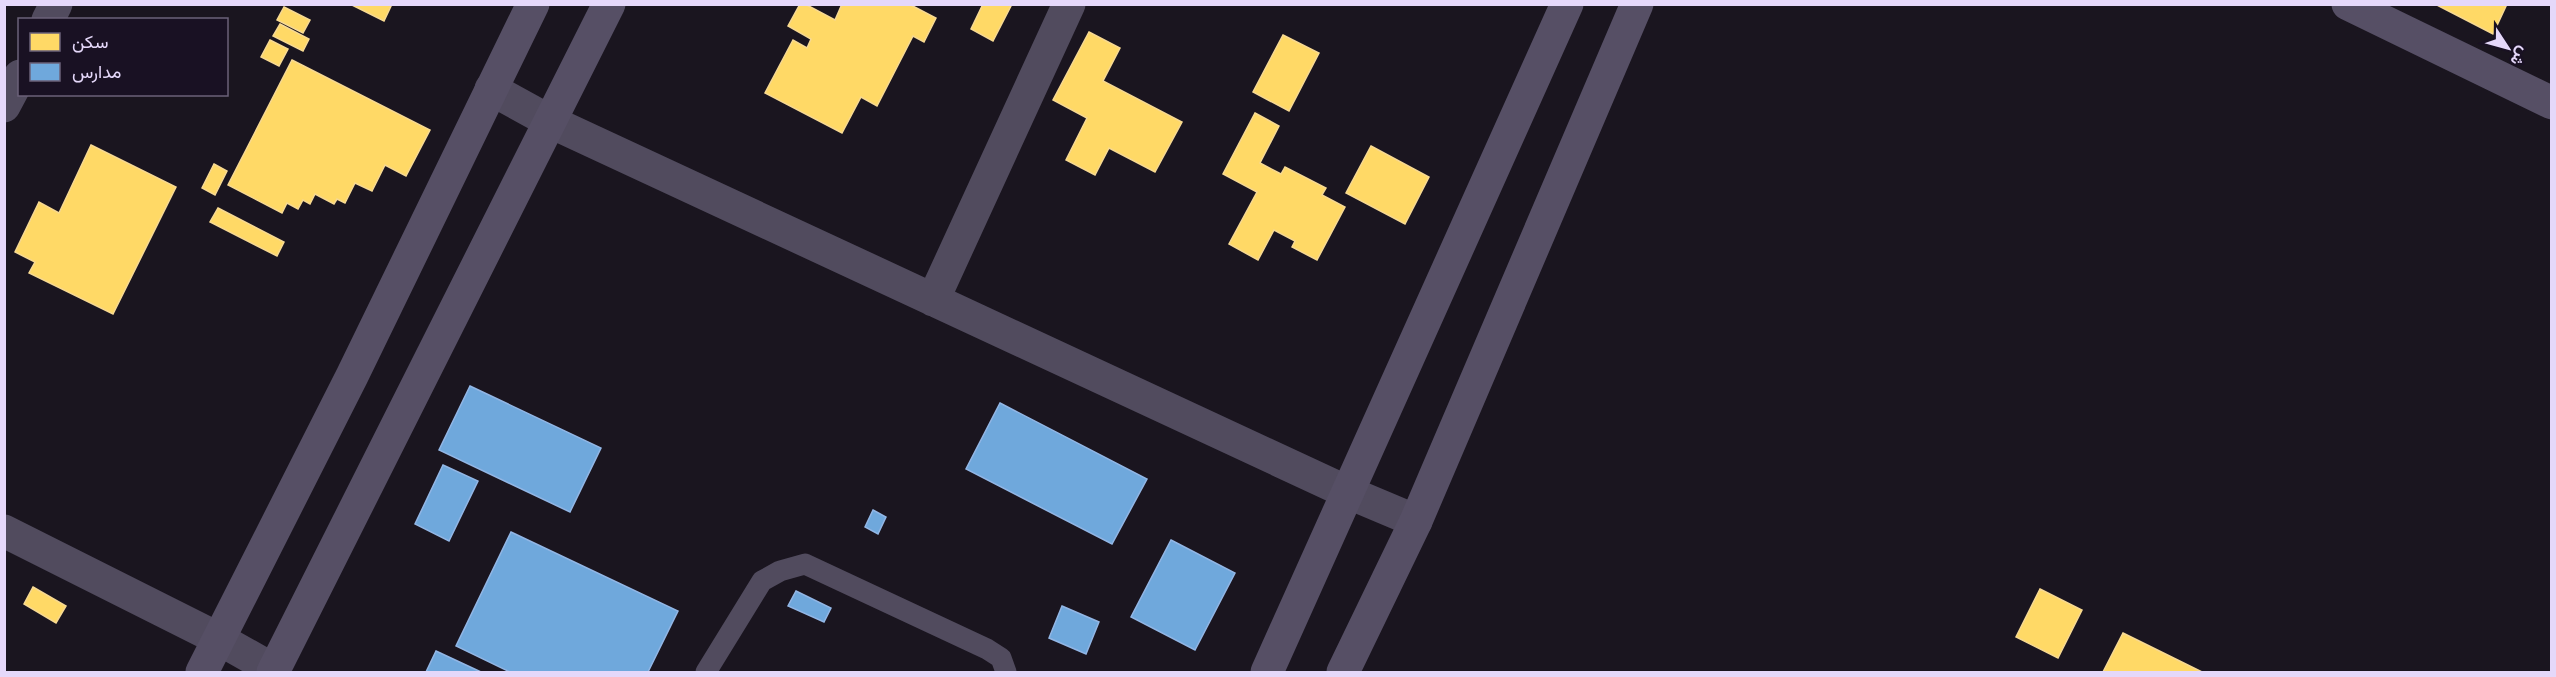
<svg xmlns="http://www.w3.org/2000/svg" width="2556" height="677" viewBox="0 0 2556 677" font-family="'Nunito Sans',Vazirmatn,sans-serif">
  <rect width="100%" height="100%" fill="#1a151f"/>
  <!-- homes -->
  <path fill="#ffd966" stroke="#f7d992" stroke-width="1.5" d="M350 4H392L384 21Z
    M800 4H805L835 20 842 4H909L936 18 924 42 913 36 877 106 861 97 842 133 765 93 793 40 807 48 811 39 788 26Z
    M983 4H1012L993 41 971 29Z
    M2435 4H2507L2493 34Z
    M284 7 310 20 303 33 277 20Z
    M280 24 309 39 303 51 273 36Z
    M1089 32 1120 48 1103 81 1182 122 1155 172 1109 148 1095 175 1066 160 1087 118 1053 100Z
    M1283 35 1319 53 1289 111 1253 92Z
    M270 40 288 49 279 66 261 57Z
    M292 60 430 130 406 176 385 165 372 191 355 183 345 203 337 199 334 204 315 194 310 204 303 200 298 209 287 203 282 213 228 185Z
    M1255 113 1279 126 1260 163 1281 174 1285 167 1326 188 1322 195 1345 207 1317 260 1292 247 1295 241 1274 230 1258 260 1229 244 1257 192 1223 174Z
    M91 145 176 187 113 314 29 273 35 262 15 252 39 202 59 213Z
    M1371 146 1429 177 1405 224 1346 193Z
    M214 164 227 171 215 195 202 188Z
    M218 208 284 242 277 256 210 222Z
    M33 587 66 606 56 623 24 604Z
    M2040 589 2082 610 2058 658 2016 637Z
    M2123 633 2202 672H2103Z"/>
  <!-- schools -->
  <path fill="#6fa8dc" stroke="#92b6e5" stroke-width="1.5" d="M470 386 601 448 570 512 439 450Z
    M1000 403 1147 479 1112 544 966 469Z
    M443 465 478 481 449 541 415 524Z
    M873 510 886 517 878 534 865 527Z
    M511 532 678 611 648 672H510L456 646Z
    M1171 540 1235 573 1195 650 1131 617Z
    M796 591 831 608 824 622 788 606Z
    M1062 606 1099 622 1086 654 1049 638Z
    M436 651 481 672H426Z"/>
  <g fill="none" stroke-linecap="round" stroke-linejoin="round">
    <!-- lane -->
    <path stroke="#514b5e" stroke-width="21" d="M706 672 762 581 780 571 805 564 987 649 1001 658 1006 672"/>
    <!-- street -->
    <path stroke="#514b5e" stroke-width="33" d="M48 20 56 4
      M491 89 551 122 1347 492 1416 521
      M4 106 20 76
      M933 300 1069 4
      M4 531 219 639 274 670"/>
    <!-- secondary -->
    <path stroke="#564f65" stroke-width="33" d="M2348 4 2552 103
      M202 672 352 376 533 4
      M273 672 609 4
      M1267 672 1567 4
      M1343 672 1416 521 1637 4"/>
  </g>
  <!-- border -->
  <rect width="2556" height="677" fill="none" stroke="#e5d8fa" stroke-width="12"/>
  <!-- legend -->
  <rect x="18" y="18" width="210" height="78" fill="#191123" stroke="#6b6179" stroke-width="1.5"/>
  <rect x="30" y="33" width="30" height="18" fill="#ffd966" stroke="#6b6179" stroke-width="1.5"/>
  <text x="72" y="48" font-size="18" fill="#e5d8fa">سكن</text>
  <rect x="30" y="63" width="30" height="18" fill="#6fa8dc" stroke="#6b6179" stroke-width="1.5"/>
  <text x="72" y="78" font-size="18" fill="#e5d8fa">مدارس</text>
  <!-- north arrow -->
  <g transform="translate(2508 48) rotate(126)" stroke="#191123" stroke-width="4.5" paint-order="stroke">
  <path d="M0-4.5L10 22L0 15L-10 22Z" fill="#e5d8fa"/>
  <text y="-9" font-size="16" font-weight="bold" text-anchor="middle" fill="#e5d8fa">ش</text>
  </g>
</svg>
